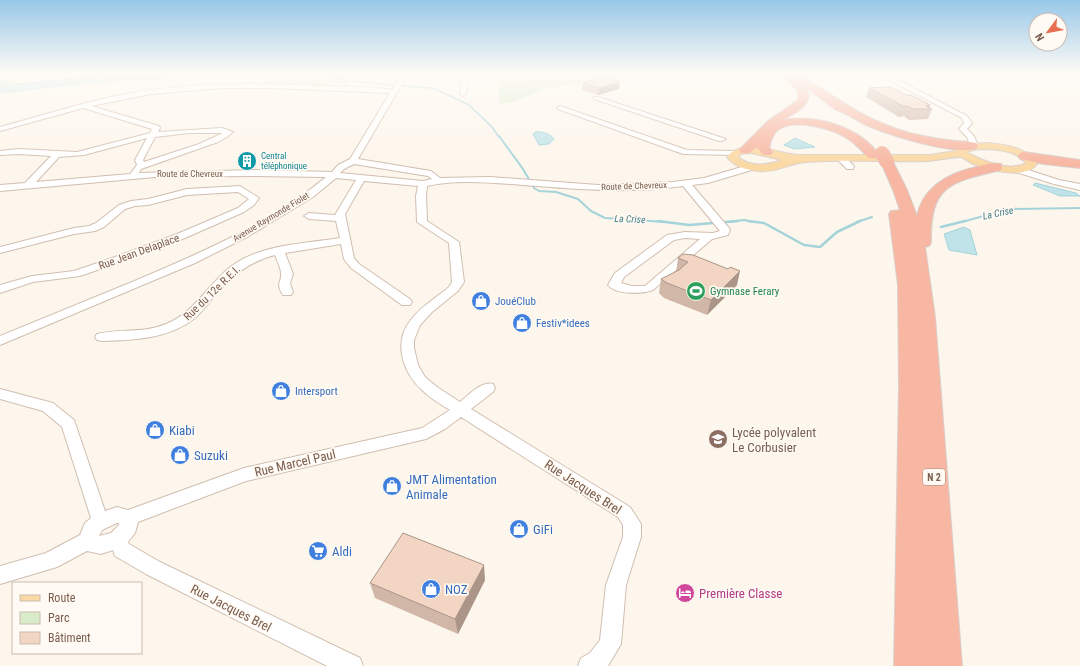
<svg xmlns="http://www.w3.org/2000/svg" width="1080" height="666" viewBox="0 0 1080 666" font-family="'Roboto Condensed',sans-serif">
  <rect width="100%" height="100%" fill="#fdf6ec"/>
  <!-- green -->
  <path fill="#d8ecc9" d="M30 72 12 84 144 77 182 72H335L338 75 352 76 345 85C332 85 324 74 312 73L319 80 339 87 264 84 280 75H192L154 81H109L0 92V74Z
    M596 72H655L660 80C623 81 583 81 546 89 533 92 511 106 499 103V81L527 80 530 76Z"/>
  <!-- water -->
  <path fill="#bfe3e8" stroke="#a5d3da" d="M535 132C541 131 550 133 554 139L549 144 539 145 533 134Z
    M795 138 815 147 794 149 784 145Z
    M1035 183 1076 193 1080 196H1060L1033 185Z
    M964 227 970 230 977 255 949 250 944 234Z"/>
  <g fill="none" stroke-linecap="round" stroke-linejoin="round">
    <!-- stream-far2 -->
    <path stroke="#a5d3da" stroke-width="1.5" d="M323 72 347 81
      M352 81 393 85
      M0 86 103 76 242 72
      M401 86 433 88 469 105 492 127 499 137"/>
    <!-- stream-far1 -->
    <path stroke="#a5d3da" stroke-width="2" d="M499 136 523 169 534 188 539 191 556 192 578 199 591 211 605 218 665 222
      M727 222 744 220 754 222
      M857 222 872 217
      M962 222 1009 209 1080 208"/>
    <!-- stream -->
    <path stroke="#a5d3da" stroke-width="2.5" d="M658 221 689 225 738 221
      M748 221 764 223 804 245 820 247 837 232 860 221
      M941 227 965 221"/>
    <!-- river -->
    <path fill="#bfe3e8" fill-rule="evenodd" d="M178 72H183L184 74 183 76 154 81H121L57 87 0 94V88L57 81 121 77H154Z"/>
    <defs>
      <path id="minor" d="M403 72H409L358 159 431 171 440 178 490 177 598 185 673 182 704 178 752 164 756 167 755 169 708 183 692 185 729 228 730 230 728 235 712 239 653 290C642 294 616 295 608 285L615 273 667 235 685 232 713 233 720 231 683 186C635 193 586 190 537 186 504 184 459 178 427 186L426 196 427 221 459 242 464 282 458 291 432 312 420 325 414 340V348L418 365 425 377 437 387 460 402C469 395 481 381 493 384L495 388 493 392 471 409 630 507 641 524V537L626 585 621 644 608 666H578L581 658 590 653 600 640 606 585 623 537V525L618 517 461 417 445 429 426 439 246 481 138 522 135 533 128 542 129 544 160 562 360 658 363 666H327L146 574 115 556 113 550 101 554 87 551 57 567 0 584V566L46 553 80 535 85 523 91 518 62 427 43 411 0 399V389L53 403 74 420 105 511 117 507 128 510 244 468 422 428 450 410C440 404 430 398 422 390 403 373 393 343 410 321 420 307 436 298 449 287L452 282 449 243 417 222 416 196 418 186 364 181 345 214 354 258 359 264 410 299 412 302 410 305H402L351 268 344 259 341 244 285 253 293 274 290 283 293 292 291 295H283C275 283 282 283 281 273 281 268 277 261 275 255 247 262 229 278 211 300 206 306 201 313 195 318 169 339 134 340 102 341L97 340 95 337 97 334C120 328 143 334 166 324 194 313 207 286 229 268 259 244 304 244 340 238L336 221 309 219 304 216 309 213 335 215 356 180 336 178 313 197 247 237 195 263 0 345V336C44 318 88 300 132 282 198 254 270 224 326 177L253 176 155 177 0 191V185L25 183 51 156 19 154 0 155V151L19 149 77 152 150 133 152 129 83 108 0 131V127C42 116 83 102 126 94 190 82 255 83 320 86 344 87 368 86 392 90ZM223 88H272L390 93 350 159 338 165 332 172 253 170 139 173 141 169 218 142 227 137 233 132 222 128 158 132 160 128 159 126 91 106 151 94ZM189 133H223L199 144 144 162 143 160 155 137ZM147 138 135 160 137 165 130 174 36 182 59 157 84 155ZM354 164 428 176 432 179 423 181 340 173 344 169ZM685 238 700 239 645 286H632L621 283 624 277 674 240ZM117 523H119V525L111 533 99 536 102 530Z
        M416 72H428L463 79 464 72H470L466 94 463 96 460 94 462 82Z
        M874 72H881L892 77 922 74 929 72 957 74 1017 73 1020 75 1017 77 957 78 934 74 923 78 898 80 967 116 972 123 967 129 974 136 978 146 974 148H971L967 137 959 129 964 123 962 118Z
        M1048 72H1055L1056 73 1053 75Z
        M594 97H598L726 139 722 141H719L594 99Z
        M560 106 687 150 734 151 738 153 734 155 683 154 558 109 557 108Z
        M837 155H843L853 165 854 167 853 169H847L837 159Z
        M1016 166 1059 180 1080 184V190L1054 184 1013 171 1012 169 1013 167Z
        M240 186 259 198 254 205 244 212 185 238 126 260 80 276 33 282 0 293V285L32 276 74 271 118 256 177 234 238 208 249 199 238 192 187 195 148 205 135 206 125 209 104 227 95 231 74 234 0 253V247L74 228 89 226 96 223 119 205 131 201 148 199 187 189Z"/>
      <path id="major" d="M988 143C1007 145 1026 147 1037 164 1025 181 987 169 971 163 968 161 964 158 961 157 957 156 934 161 928 161 887 162 847 159 806 162 790 163 775 173 759 171 747 170 734 167 727 157 742 137 778 154 799 155H929L956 151 957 147 968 144ZM977 149C992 149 1016 149 1026 163 1009 173 981 160 966 152ZM751 153 782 160C768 165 751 168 738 157L741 154Z"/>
      <path id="highway" d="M785 72H795C835 96 863 120 910 133 923 136 936 139 949 140 958 142 968 141 976 143L978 146 976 149C952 155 889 135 866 125 856 120 847 113 836 110L803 85 809 94C809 107 793 114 783 120 816 114 860 127 879 155L877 158H869C861 150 854 142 845 137 829 128 795 119 779 129 774 133 771 139 770 145L769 147 773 152 771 155H763L757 147 749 153H741L739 150 768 121 798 100V91L787 79 785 77 787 75Z
        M1024 152 1080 160V168L1044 164 1020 159 1018 156 1020 153Z
        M887 158 891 159 893 162 907 190 917 216C923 187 949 173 976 167 984 165 993 162 1001 164L1002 167 1001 170C950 182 930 185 931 243L929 246 925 247 935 317 962 666H894L899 386 898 285 889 214 891 211 900 210 893 190 881 162 883 159Z"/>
    </defs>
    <!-- minor casing -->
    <use href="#minor" stroke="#d1beb0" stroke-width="2"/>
    <!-- major casing -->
    <use href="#major" stroke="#dad1cd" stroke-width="2"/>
    <!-- highway casing -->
    <use href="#highway" stroke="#dad1cd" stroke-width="2"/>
    <!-- minor -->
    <use href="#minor" fill="#fff" fill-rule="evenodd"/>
    <!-- major -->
    <use href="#major" fill="#fbd9a5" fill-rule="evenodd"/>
    <!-- highway -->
    <use href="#highway" fill="#f7b7a3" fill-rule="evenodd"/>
    <defs>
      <path id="highway-bridge" d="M882 153 887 162"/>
    </defs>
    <!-- highway-bridge casing -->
    <use href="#highway-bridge" stroke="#dad1cd" stroke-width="15" stroke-linecap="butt"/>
    <!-- highway-bridge -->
    <use href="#highway-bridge" stroke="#f7b7a3" stroke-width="14"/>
  </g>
  <!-- wall -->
  <path fill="#d1b7a8" d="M620 82 619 89 598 95 582 90 583 83Z
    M869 88 906 95 930 105V108L932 109 928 119 909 120 904 116 899 117 866 97Z
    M683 254 737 285 707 315 664 298 659 293 661 279 676 272 678 258Z
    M485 580 458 634 375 598 370 583Z"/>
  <!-- shaded-wall -->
  <path fill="#aa9588" d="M620 82 619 89 598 95 599 88Z
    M740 271 737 285 707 315 711 300Z
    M484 565 485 580 458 634 455 619Z"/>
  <!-- building -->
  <path fill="#f3d5c3" stroke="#aa9588" d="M604 77 620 82 599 88 583 83Z
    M890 87 906 95H911L930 105 926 106 932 109H913L907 106H903L869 88Z
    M683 254 693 255 728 269 730 267 740 271 711 300 667 283 661 279 679 270 688 262 678 258Z
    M403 533 484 565 455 619 370 583Z"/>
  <!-- sky -->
  <linearGradient id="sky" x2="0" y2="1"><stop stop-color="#97c7e8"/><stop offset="0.44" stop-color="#fefbf6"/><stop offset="1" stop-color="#fefbf6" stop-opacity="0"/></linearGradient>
  <rect width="1080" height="165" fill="url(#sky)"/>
  <!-- icons -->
  <defs>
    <symbol id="building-disc" viewBox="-11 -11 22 22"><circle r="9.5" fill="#0f9aa8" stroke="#fffaf3"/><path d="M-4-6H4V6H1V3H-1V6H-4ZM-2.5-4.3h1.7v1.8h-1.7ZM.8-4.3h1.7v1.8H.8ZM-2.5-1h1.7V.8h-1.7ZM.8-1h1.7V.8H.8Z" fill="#fff"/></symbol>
    <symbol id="stadium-disc" viewBox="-11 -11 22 22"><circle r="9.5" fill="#2e9e5b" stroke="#fffaf3"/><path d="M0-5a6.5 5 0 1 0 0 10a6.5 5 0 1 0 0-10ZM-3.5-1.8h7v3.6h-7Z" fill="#fff"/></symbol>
    <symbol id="shop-disc" viewBox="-11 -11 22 22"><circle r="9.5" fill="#3f7fe0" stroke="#fffaf3"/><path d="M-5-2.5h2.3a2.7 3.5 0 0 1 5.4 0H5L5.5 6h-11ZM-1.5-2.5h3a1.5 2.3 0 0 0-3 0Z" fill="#fff"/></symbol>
    <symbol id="school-disc" viewBox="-11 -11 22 22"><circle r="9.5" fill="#8d6e63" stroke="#fffaf3"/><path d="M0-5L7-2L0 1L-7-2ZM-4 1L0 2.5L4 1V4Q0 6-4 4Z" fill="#fff"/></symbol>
    <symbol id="supermarket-disc" viewBox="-11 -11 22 22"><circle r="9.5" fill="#3f7fe0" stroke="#fffaf3"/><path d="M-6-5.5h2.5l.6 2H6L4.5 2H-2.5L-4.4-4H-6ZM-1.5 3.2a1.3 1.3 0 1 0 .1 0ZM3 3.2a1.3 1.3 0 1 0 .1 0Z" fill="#fff"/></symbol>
    <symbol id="hotel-disc" viewBox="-11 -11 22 22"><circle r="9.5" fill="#d1479c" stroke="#fffaf3"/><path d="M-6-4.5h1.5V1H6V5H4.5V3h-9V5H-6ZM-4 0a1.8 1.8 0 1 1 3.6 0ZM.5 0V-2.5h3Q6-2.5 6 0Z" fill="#fff"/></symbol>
  </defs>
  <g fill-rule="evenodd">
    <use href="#building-disc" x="236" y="150" width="22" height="22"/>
    <use href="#stadium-disc" x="685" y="280" width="22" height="22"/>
    <use href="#shop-disc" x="470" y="290" width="22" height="22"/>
    <use href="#shop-disc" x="511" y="312" width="22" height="22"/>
    <use href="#shop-disc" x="270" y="380" width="22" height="22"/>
    <use href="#shop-disc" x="144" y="419" width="22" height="22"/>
    <use href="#school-disc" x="707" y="428" width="22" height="22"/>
    <use href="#shop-disc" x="169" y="444" width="22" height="22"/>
    <use href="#shop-disc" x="381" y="475" width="22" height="22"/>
    <use href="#shop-disc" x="508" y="518" width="22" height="22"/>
    <use href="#supermarket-disc" x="307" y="540" width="22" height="22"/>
    <use href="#shop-disc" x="420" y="578" width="22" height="22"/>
    <use href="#hotel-disc" x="674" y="582" width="22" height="22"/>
  </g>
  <g text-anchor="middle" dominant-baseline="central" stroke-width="3.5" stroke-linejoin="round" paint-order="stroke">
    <!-- far-culture labels -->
    <g font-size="9" fill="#0d838f" stroke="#fffaf3" text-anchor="start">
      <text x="261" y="156">Central<tspan x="261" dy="10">téléphonique</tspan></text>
    </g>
    <!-- far-street labels -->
    <g font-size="9" fill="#7a5c4d" stroke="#fffaf3">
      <text x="190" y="174">Route de Chevreux</text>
      <text transform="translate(634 186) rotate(-2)">Route de Chevreux</text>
      <text transform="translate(271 217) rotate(-31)">Avenue Raymonde Fiolet</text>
    </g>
    <!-- far-water labels -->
    <g font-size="10" font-style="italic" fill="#437c86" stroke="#fffaf3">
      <text transform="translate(998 213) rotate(-12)">La Crise</text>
      <text transform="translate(630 219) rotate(2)">La Crise</text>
    </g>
    <!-- shield labels -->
    <rect fill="#fffaf3" stroke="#a28b7f" stroke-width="1" x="923" y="469" width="22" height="16" rx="3"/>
    <g font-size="10" font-weight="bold" fill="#7a5c4d">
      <text x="934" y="477">N 2</text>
    </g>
    <!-- street labels -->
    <g font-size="11" fill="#7a5c4d" stroke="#fffaf3">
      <text transform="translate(139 252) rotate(-20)">Rue Jean Delaplace</text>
      <text transform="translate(212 293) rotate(-44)">Rue du 12e R.E.I.</text>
    </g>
    <!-- leisure labels -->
    <g font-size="11" fill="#27864d" stroke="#fffaf3" text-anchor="start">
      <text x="710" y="291">Gymnase Ferary</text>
    </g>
    <!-- shop labels -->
    <g font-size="11" fill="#366cbe" stroke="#fffaf3" text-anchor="start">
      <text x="495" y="301">JouéClub</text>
      <text x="536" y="323">Festiv*idees</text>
      <text x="295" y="391">Intersport</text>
    </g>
    <!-- near-shop labels -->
    <g font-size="13" fill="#366cbe" stroke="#fffaf3" text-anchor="start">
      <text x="169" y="430">Kiabi</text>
      <text x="194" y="455">Suzuki</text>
      <text x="406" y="479">JMT Alimentation<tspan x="406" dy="15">Animale</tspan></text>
      <text x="533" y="529">GiFi</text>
      <text x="332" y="551">Aldi</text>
      <text x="445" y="589">NOZ</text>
    </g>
    <!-- near-education labels -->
    <g font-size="13" fill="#785e54" stroke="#fffaf3" text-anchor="start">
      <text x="732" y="432">Lycée polyvalent<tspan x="732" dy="15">Le Corbusier</tspan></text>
    </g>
    <!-- near-street labels -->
    <g font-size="13" fill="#7a5c4d" stroke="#fffaf3">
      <text transform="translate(295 463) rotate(-13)">Rue Marcel Paul</text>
      <text transform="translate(583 487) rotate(33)">Rue Jacques Brel</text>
      <text transform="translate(231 608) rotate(27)">Rue Jacques Brel</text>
    </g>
    <!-- near-hotel labels -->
    <g font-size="13" fill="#b23c85" stroke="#fffaf3" text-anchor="start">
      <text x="699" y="593">Première Classe</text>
    </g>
  </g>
  <!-- legend -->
  <rect x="12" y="582" width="130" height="72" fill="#fffaf3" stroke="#cabbb1"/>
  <rect x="20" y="595" width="20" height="6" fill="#fbd9a5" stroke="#cabbb1"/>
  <text x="48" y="602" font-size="12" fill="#7a5c4d">Route</text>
  <rect x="20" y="612" width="20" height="12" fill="#d8ecc9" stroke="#cabbb1"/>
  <text x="48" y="622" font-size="12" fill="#7a5c4d">Parc</text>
  <rect x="20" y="632" width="20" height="12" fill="#f3d5c3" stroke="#cabbb1"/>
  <text x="48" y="642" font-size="12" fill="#7a5c4d">Bâtiment</text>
  <!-- north arrow -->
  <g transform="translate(1048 32) rotate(238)"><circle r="19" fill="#fffaf3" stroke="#cabbb1"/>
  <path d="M0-3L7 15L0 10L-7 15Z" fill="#e76f51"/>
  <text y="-6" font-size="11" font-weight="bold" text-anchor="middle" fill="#7a5c4d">N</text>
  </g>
</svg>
